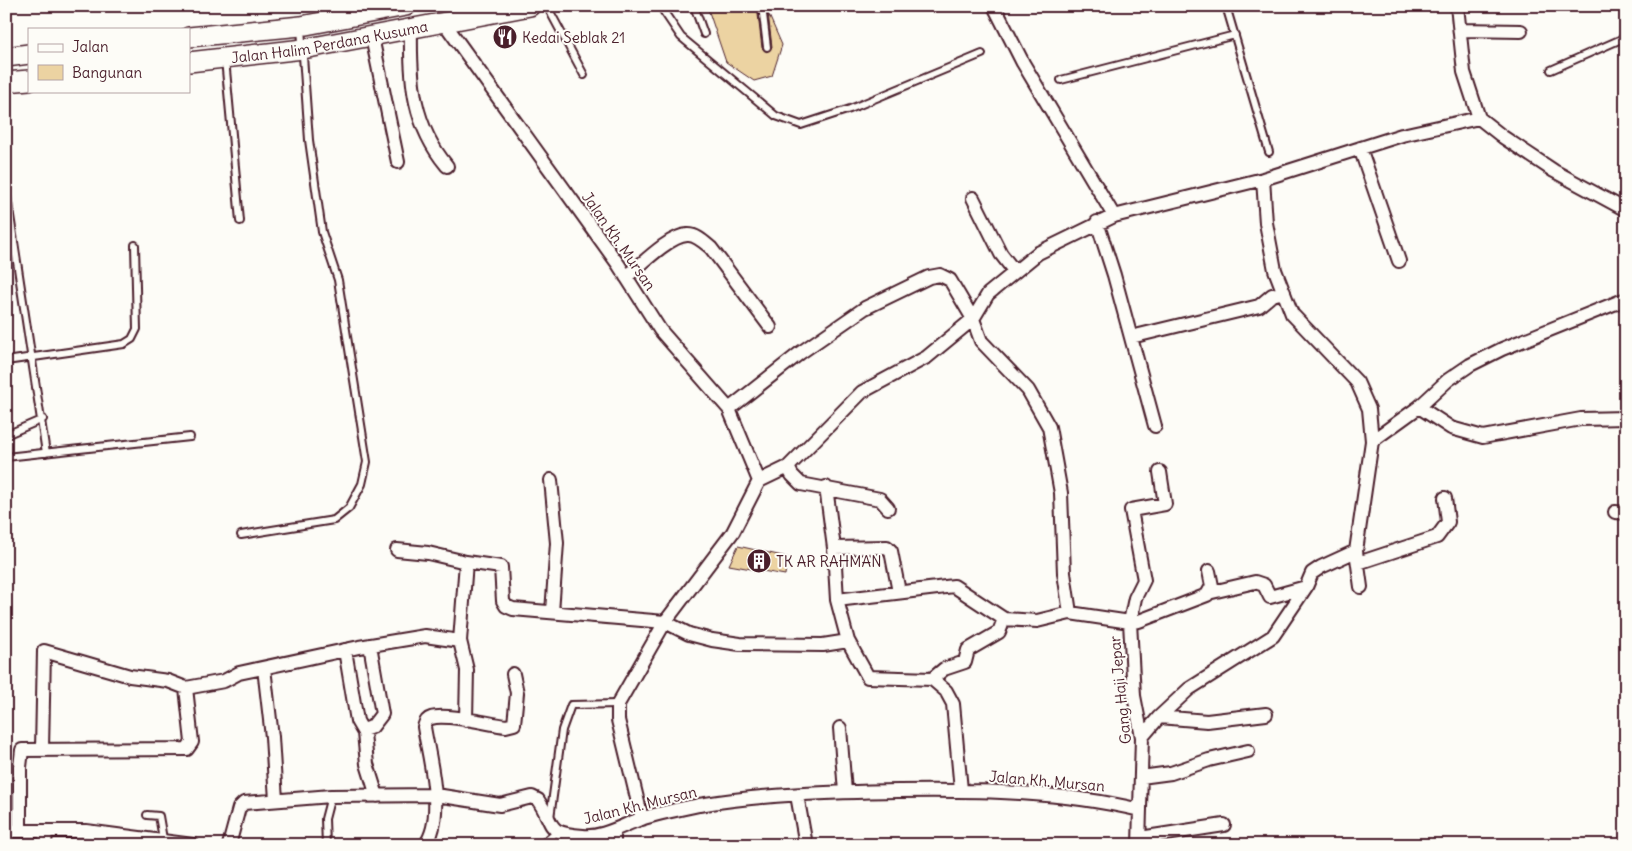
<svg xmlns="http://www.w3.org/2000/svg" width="1632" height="851" viewBox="0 0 1632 851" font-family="Delius,sans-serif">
  <rect width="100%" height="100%" fill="#fdfcf7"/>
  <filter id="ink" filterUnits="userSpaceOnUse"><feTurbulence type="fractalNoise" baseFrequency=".02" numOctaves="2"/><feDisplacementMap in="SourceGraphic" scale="10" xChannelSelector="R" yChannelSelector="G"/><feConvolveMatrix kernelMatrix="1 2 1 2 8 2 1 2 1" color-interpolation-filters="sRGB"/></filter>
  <g filter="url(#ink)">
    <!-- building -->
    <path fill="#ecd3a2" stroke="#4a1f2b" d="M707 6H757L762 48 767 52 772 47 768 13 782 45 772 76 754 81 726 62Z
      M738 546 787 557 785 575 729 565Z"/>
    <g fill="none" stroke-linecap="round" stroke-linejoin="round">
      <defs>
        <path id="lane" d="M547 6 584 75
          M660 6 681 37 776 116 801 125 850 109 982 54
          M694 6 704 34
          M762 6 767 47
          M1226 6 1269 152
          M225 59 240 221
          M1551 70 1626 37
          M1061 80 1235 35
          M6 189 46 453
          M6 361 124 344 132 339 137 329 135 245
          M6 435 43 419
          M6 457 190 437
          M241 535 334 520 349 508 362 484 367 462 338 280 322 232 309 140 301 28
          M147 815 159 816 163 839
          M550 818 562 730 571 705 618 704
          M326 845 325 819 331 796
          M541 845 557 832"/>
        <path id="street" d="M994 6 1023 63 1114 216
          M1457 6 1464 72 1479 118 1503 137 1554 171 1626 210
          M445 24 618 264 660 330 729 409 759 481
          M411 30C410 82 413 125 447 166
          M1460 30 1521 31
          M372 37 398 162
          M1360 148 1399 261
          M1263 179 1266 223 1275 270 1292 314 1357 382 1369 409 1372 441 1356 551 1361 587
          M973 198 1001 254 1015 272
          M1097 222 1114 275 1155 426
          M626 277C641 265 669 236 687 235 696 234 705 243 711 248L770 327
          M1131 337 1259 306 1272 295 1284 292
          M1419 407 1451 428 1483 437 1581 419 1626 418
          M729 409 800 353 865 308 929 277 940 275 950 280 973 319 981 341 1028 390 1049 427 1061 493 1064 573 1070 613 1130 622 1139 621 1207 595 1212 586 1209 571
          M1372 441 1419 407 1448 380 1470 365 1502 349 1626 299
          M788 467 792 475 801 484 880 499 888 508
          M551 480 557 543 552 612
          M826 487 834 548 837 600 848 641 868 677 932 679 944 669 965 662 968 650 999 632 1004 619
          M1615 512 1626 513
          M834 548 887 547 891 551 899 592
          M397 550 428 553 466 562
          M1358 563 1437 537 1448 522 1445 498
          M1208 593 1255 582 1264 585 1270 597 1306 587
          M837 600 954 586 1004 619 1037 621 1070 613
          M460 641 467 670 466 720
          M345 650 357 721 364 733 367 764 377 796
          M264 668 272 737 276 800
          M932 679 946 691 953 704 961 790
          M186 688 224 681 239 673 359 647 425 636 460 641 466 562 501 567 503 601 506 606 513 609 665 622 689 634 712 640 740 644 823 645 848 641
          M1159 717 1207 721 1266 714
          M840 728 845 792
          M363 730 372 727 382 714 370 645
          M1142 737 1159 717 1189 689 1273 636 1306 587 1312 573 1321 567 1356 551
          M1141 777 1171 773 1209 760 1248 751
          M797 795 806 845
          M642 819 618 720V704L665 622 733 532 759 481 788 467 862 392 927 357 973 319 988 294 1038 253 1114 216 1263 179 1402 135 1479 118
          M6 831H86L193 845
          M20 831V767L22 750 187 749 192 742 186 688 168 681 130 676 44 651 42 749
          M1140 838 1224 825
          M45 845 46 831
          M229 845 239 808 244 803 331 796 436 795 500 805 532 797 538 800C556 826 544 833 583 836 602 838 623 825 641 819 659 813 680 809 699 805 765 794 833 792 899 791 979 790 1061 791 1140 810
          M425 845C446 818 429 758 424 727 425 723 427 719 431 718 447 713 489 724 506 726L514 724 517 693 513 674
          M614 845V830
          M1139 845 1142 737 1134 696 1130 622 1135 598 1144 580 1131 510 1165 504 1160 472"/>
        <g id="secondary">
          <path d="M189 37 301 26 406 6"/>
          <path d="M6 57 29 54"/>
          <path id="s1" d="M189 62 303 49 530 6"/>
          <path d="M6 82 29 80"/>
        </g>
      </defs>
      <!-- lane casing -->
      <use href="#lane" stroke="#4a1f2b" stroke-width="10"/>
      <!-- street casing -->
      <use href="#street" stroke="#4a1f2b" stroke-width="16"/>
      <!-- secondary casing -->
      <use href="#secondary" stroke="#4a1f2b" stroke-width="22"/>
      <!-- lane -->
      <use href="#lane" stroke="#fdfcf7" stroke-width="6"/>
      <!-- street -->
      <use href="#street" stroke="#fdfcf7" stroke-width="12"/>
      <!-- secondary -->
      <use href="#secondary" stroke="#fdfcf7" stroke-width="19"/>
    </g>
  </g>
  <!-- icons -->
  <defs>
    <symbol id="restaurant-disc" viewBox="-11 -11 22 22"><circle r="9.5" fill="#4a1f2b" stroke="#fdfcf7"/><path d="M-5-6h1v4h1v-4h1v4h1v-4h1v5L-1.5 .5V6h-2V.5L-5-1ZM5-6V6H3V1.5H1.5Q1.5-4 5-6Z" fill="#fff"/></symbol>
    <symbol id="building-disc" viewBox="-11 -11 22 22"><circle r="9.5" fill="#4a1f2b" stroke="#fdfcf7"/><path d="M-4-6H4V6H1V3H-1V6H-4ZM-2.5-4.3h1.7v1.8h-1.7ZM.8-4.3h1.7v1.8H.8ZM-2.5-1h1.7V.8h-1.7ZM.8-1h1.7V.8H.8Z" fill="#fff"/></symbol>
  </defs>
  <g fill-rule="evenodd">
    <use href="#restaurant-disc" x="491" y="23" width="28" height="28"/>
    <use href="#building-disc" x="745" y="547" width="28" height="28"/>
  </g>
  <g text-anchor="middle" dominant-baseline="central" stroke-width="4" stroke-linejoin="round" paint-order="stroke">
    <!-- poi labels -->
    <g font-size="15" fill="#4a1f2b" stroke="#fdfcf7" text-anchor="start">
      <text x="522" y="37">Kedai Seblak 21</text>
      <text x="776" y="561">TK AR RAHMAN</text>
    </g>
    <!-- street labels -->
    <g font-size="15" fill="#4a1f2b" stroke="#fdfcf7">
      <text stroke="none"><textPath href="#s1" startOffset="142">Jalan Halim Perdana Kusuma</textPath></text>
      <text transform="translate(619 241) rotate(55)">Jalan Kh. Mursan</text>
      <text transform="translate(1120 690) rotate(-96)">Gang Haji Jepar</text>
      <text transform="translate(1047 781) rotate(5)">Jalan Kh. Mursan</text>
      <text transform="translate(640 805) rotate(-14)">Jalan Kh. Mursan</text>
    </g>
  </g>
  <!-- margin -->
  <rect width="1632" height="851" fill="none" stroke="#fdfcf7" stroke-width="25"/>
  <rect x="12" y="12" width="1607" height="826" fill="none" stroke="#4a1f2b" stroke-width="2" filter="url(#ink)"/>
  <!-- legend -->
  <rect x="28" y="28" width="162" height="65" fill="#fdfcf7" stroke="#b5a4a5"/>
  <rect x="38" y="44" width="25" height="8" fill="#fdfcf7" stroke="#b5a4a5"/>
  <text x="72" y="52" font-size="15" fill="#4a1f2b">Jalan</text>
  <rect x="38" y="65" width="25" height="15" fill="#ecd3a2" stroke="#b5a4a5"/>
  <text x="72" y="78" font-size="15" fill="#4a1f2b">Bangunan</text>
</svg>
